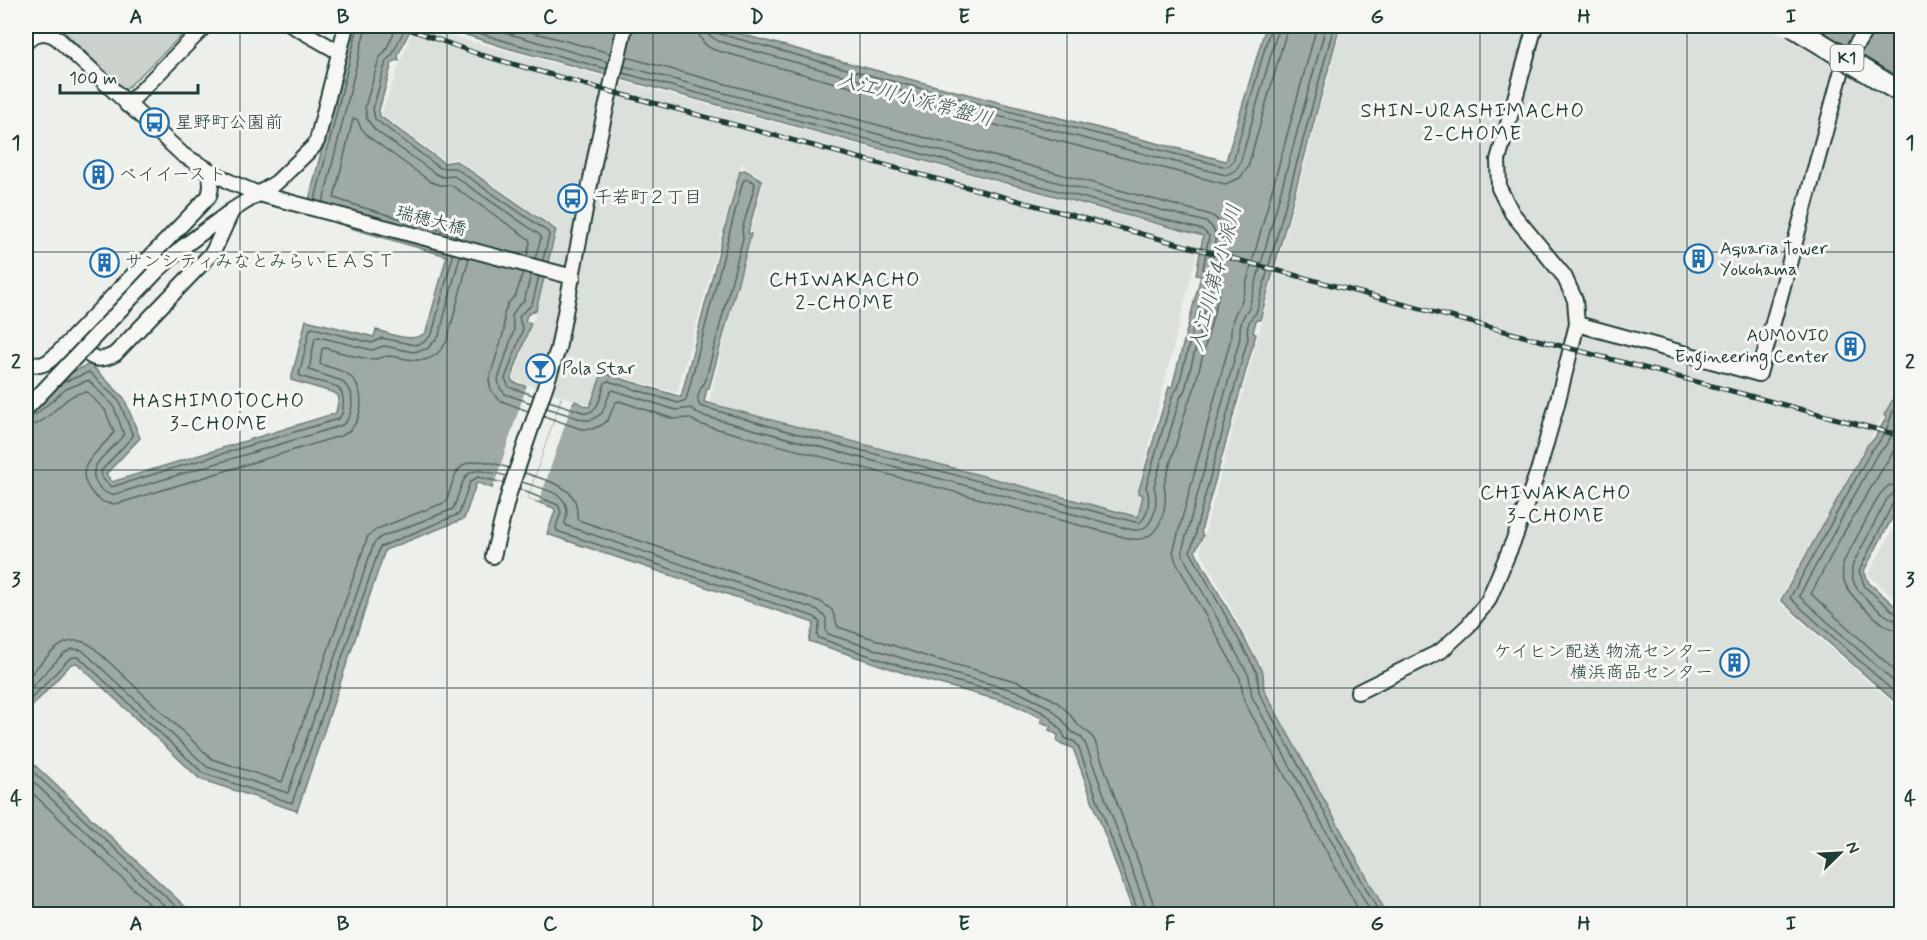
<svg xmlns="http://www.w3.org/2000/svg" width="1927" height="940" viewBox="0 0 1927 940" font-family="Mynerve,'Klee One',sans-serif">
  <rect width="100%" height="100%" fill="#edefea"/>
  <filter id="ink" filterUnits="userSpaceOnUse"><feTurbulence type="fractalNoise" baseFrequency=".0167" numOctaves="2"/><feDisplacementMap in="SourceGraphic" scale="12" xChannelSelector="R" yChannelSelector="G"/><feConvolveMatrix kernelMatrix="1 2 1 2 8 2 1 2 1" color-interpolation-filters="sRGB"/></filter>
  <g filter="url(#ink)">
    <!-- built -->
    <path fill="#dce0db" d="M414 26 1201 237 1137 493 1143 495 1137 515 940 465 709 402 764 179 741 164 677 393 601 371 589 405 513 380 534 317 558 229 455 158 445 161 381 114Z
      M1342 26H1766L1901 106V384L1778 601 1901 711V914H1388L1265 690 1264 671 1200 550Z
      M1901 515V606L1868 574Z"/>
    <!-- green -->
    <path fill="#cbd2cc" stroke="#758880" stroke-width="1.5" d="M58 26H170L183 34 125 90Z"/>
    <!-- water -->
    <path fill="#9faaa4" stroke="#6c7e77" stroke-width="1.5" d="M353 26H412L398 55 399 61 396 60 392 63 379 110 380 116 444 163 456 161 556 230 536 310 527 315 525 321 531 323 511 379 513 382 574 403 575 401 588 407 590 406 602 373 681 397 740 171 745 170 762 180 748 233 751 234 709 388H707L704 402 1138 517 1143 495 1138 493 1169 387H1172L1201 276 1196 275 1203 236 507 48 438 26H711L878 71 1226 161 1266 26H1340L1260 320H1256L1253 333 1256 334 1201 531 1203 536 1195 551 1263 672 1264 690 1387 914H1134L1073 748 1057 742 1058 735 1049 730 1051 726 1041 722 1042 718 1010 703 925 680 809 641 814 623 547 534 555 511 554 508 493 486 492 488 478 483 476 484 464 519 385 550 297 811 200 779 77 663 71 664 26 713V406L59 378 90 364 124 398 140 438 106 474 112 482 336 413 339 397 335 393 291 380 306 320 374 337 376 330C392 334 413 344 426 332L447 256 354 229 306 212Z
      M1784 26H1901V98Z
      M1901 385V501L1864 571 1869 583 1901 611V707L1781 600 1868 444 1874 439 1886 418 1884 415Z
      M26 757 193 914H26Z"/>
    <!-- pier -->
    <path fill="#edefea" d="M527 385 561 397 527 499 493 488Z
      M562 397 573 401 539 502 528 498Z"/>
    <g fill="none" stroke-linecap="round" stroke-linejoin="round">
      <!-- shore -->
      <path stroke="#526961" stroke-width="1.5" d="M397 26 386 50 379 59 365 107 367 119 375 130 436 174 443 177 454 176 540 235 541 238 535 259
        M406 26 392 55 386 61 373 109 375 119 440 168H455L548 232 549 235 543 260
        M457 26 508 42 607 69
        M482 26 608 62
        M510 26 610 53
        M698 26C698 38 704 46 715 50L872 93 1225 184 1240 178 1248 167 1288 26
        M707 26 709 35 718 41 874 84 1226 175 1235 171 1240 164 1279 26
        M714 26 715 31 720 34 876 77 1226 167 1230 165 1233 162 1271 26
        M1317 26 1241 303C1234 313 1230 325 1231 338L1173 552 1176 562 1240 678 1244 701 1361 914
        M1326 26 1249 308C1242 316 1239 327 1240 338L1182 551 1184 558 1249 676 1252 697 1372 914
        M1334 26 1256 313C1249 319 1246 328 1248 338L1196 529V534L1190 551 1257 673 1259 693 1380 914
        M315 200 358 26
        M323 202 366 26
        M461 239 453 234 361 207 334 198 353 119H357L361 128 369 137 431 182 440 185H451L529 239 530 242 527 256
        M523 272 516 295 508 303 504 314V331L489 380 491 390 499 400 528 411
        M62 383 89 372 119 401 133 436 101 471 102 478 111 487 338 419C342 415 343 413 343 407 347 377 318 386 299 375L310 329 313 328 372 343 382 338 415 345 424 342 432 334 452 259V253
        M533 395 509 387 505 379 523 329C514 311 524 315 531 305 535 298 536 285 539 276
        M1902 397C1899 402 1893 408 1892 414 1888 428 1882 441 1871 451L1790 598 1902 699
        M549 401 586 413C599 412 601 394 605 383L608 381 678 403 686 400 743 181 747 179 754 182 755 185 742 230 743 238 705 382C700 388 695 399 700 406L787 431 1139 523C1149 516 1151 497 1146 487L1173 394 1178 388 1206 278 1203 269 1209 236 1203 230 623 73
        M531 403 505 394 500 388 498 380 514 330 512 316 517 307 524 301 531 275
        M547 408 584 420H592L602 413 610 392 613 390 676 410 691 408 700 415 1133 530C1155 532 1159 501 1154 486L1180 398 1185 390 1213 280C1214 274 1211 270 1211 265 1212 249 1223 232 1206 222L624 66
        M1902 412 1898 425 1886 445 1876 456 1799 596 1902 689
        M544 416 581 429H592L602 425 608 420 615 403 619 401 674 419 689 418 699 424 1131 539C1160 543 1169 507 1164 485L1188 403 1193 393 1222 282C1223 275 1220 269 1221 262 1224 242 1232 224 1208 214L626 57
        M26 417 35 415 66 389 86 381H89L113 405 124 434C116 449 83 464 97 484 101 490 104 493 112 495L340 426C352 420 353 405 351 392L342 381 309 370 315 338 319 337 372 350 384 346 413 352 427 349 439 336 460 256
        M26 426C50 426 62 392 87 392L105 410 114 432C99 454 68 466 94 495 101 503 110 505 120 503L343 435C363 425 367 392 351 377 343 369 330 368 320 364L322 349 325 348C340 352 356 358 371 359 378 360 383 356 389 356 413 359 431 369 447 341L469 258
        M1902 437 1841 537 1811 594 1902 677
        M525 473C541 479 568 484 575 501 578 508 576 515 578 520L821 602 832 610 838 627 931 658 1019 682 1056 701 1067 711 1078 725 1088 732 1094 739 1154 905 1155 914
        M522 482C545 490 575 492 565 523L567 526 818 610 826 618V631L828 634 929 667 1016 691 1049 707 1060 717 1072 732 1081 737 1085 743 1146 908V914
        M1902 483 1888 486 1880 494 1844 561C1837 583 1854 599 1870 613 1880 621 1888 631 1902 631
        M519 489 558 505 561 512 556 527 557 531 815 617 820 623 817 635 819 638C855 651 892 664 928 674 966 685 1008 692 1042 712 1049 715 1063 731 1065 738L1075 742 1078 746 1139 914
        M1902 492 1894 493 1887 499 1853 564C1850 573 1853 584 1859 591 1867 601 1890 622 1902 622
        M1902 499 1897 500 1893 503 1859 571 1865 587 1895 613 1902 615
        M26 680C43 662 65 626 93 647L212 759 282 782 368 536 377 529 446 502C450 493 451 483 456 474 466 454 492 462 509 468
        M26 693 63 654 72 649 82 650 207 767 288 793 374 543 381 537 453 509C462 490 460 465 487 472 493 473 500 474 506 476
        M26 704 68 660 73 657H79L203 773 292 803 380 547 459 514 470 482 478 477 504 483
        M26 765 184 914
        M26 775 173 914
        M26 787 160 914"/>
      <defs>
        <path id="minor" d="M293 26 339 52
          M26 42C36 32 45 30 57 38L183 155 230 182 259 194 278 199 573 277
          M127 105 205 26
          M183 247 231 211 277 182 313 147 317 141 346 26
          M1577 324 1759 374 1843 66 1868 26
          M72 346H79C91 359 99 363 115 354L213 252 231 213
          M26 359C40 372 50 361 61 350L209 196C212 186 212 180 207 171
          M493 556 509 493 558 349 598 143 625 26
          M1358 692 1441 651 1468 626 1488 601 1515 537 1539 468 1557 404 1577 324 1575 300 1564 276 1512 213 1499 188 1498 160 1535 26"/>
      </defs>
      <!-- minor casing -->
      <use href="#minor" stroke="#1f3d34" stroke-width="18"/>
      <!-- minor -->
      <use href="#minor" stroke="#f6f6f2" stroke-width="14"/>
      <defs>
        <path id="rail" d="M400 26 481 55 609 91 1436 313 1902 436"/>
      </defs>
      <!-- rail casing -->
      <use href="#rail" stroke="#1f3d34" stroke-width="5"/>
      <!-- rail -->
      <use href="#rail" stroke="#f6f6f2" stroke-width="3" stroke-dasharray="9" stroke-linecap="butt"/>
      <defs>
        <path id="minor-bridge" d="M26 409 157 271 183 247"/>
        <path id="highway-bridge" d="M1792 26 1902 93"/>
      </defs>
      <!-- minor-bridge casing -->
      <use href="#minor-bridge" stroke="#1f3d34" stroke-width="18" stroke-linecap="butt"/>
      <!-- highway-bridge casing -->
      <use href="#highway-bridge" stroke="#1f3d34" stroke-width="24" stroke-linecap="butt"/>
      <!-- minor-bridge -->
      <use href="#minor-bridge" stroke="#f6f6f2" stroke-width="14"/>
      <!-- highway-bridge -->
      <use href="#highway-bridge" stroke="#f6f6f2" stroke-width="20"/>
    </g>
  </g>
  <!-- grid -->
  <path fill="none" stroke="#1f3d34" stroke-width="1.5" stroke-opacity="0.55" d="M240 26V914M447 26V914M653 26V914M860 26V914M1067 26V914M1274 26V914M1480 26V914M1687 26V914M26 252H1902M26 470H1902M26 688H1902"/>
  <!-- icons -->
  <defs>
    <symbol id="bus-ring" viewBox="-11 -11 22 22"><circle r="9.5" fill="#f6f6f2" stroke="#1f6fb2" stroke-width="1.5"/><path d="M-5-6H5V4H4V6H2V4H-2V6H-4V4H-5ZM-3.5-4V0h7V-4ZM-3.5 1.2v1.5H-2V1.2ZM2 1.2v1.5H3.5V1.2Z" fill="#1f6fb2"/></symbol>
    <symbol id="building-ring" viewBox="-11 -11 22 22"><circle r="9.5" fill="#f6f6f2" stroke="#1f6fb2" stroke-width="1.5"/><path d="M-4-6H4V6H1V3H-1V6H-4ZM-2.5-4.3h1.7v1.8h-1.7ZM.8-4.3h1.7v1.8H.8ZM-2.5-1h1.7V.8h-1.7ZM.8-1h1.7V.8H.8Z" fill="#1f6fb2"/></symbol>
    <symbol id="bar-ring" viewBox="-11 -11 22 22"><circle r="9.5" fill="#f6f6f2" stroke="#1f6fb2" stroke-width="1.5"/><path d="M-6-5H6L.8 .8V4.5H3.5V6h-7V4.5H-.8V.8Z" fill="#1f6fb2"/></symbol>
  </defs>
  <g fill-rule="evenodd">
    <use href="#bus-ring" x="138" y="106" width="33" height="33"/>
    <use href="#building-ring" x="82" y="158" width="33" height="33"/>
    <use href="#bus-ring" x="556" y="182" width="33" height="33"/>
    <use href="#building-ring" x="1682" y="242" width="33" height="33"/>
    <use href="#building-ring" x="88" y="246" width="33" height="33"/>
    <use href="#building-ring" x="1834" y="330" width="33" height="33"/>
    <use href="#bar-ring" x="524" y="352" width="33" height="33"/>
    <use href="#building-ring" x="1718" y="646" width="33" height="33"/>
  </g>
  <g text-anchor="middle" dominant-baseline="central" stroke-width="6" stroke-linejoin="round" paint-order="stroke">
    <!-- shield labels -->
    <rect fill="#f6f6f2" stroke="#60746d" stroke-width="1.5" x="1830.5" y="45" width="33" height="26" rx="4.5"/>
    <g font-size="16" font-weight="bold" fill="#1f3d34">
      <text x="1847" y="58">K1</text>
    </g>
    <!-- poi labels -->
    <g font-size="18" fill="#1f3d34" stroke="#f6f6f2" text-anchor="start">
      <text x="175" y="123">星野町公園前</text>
      <text x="119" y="175">ベイイースト</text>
      <text x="594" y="198">千若町２丁目</text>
      <text x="1720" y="249">Aquaria Tower<tspan x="1720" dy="21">Yokohama</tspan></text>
      <text x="125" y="262">サンシティみなとみらいＥＡＳＴ</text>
      <text x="1829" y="336" text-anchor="end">AUMOVIO<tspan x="1829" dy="21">Engineering Center</tspan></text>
      <text x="562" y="369">Pola Star</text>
      <text x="1713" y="652" text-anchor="end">ケイヒン配送 物流センター<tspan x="1713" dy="21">横浜商品センター</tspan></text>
    </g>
    <!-- street labels -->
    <g font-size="18" fill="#1f3d34" stroke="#f6f6f2">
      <text transform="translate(431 221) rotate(15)">瑞穂大橋</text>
    </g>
    <!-- water labels -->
    <g font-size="20" font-style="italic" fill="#3f5850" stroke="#f6f6f2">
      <text transform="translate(915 100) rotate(15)">入江川小派常盤川</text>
      <text transform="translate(1216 278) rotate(-75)">入江川第4小派川</text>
    </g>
    <!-- neighbourhood labels -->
    <g font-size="20" letter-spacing="1.5" fill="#1f3d34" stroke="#f6f6f2">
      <text x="1473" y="111">SHIN-URASHIMACHO<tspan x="1473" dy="23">2-CHOME</tspan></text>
      <text x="845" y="280">CHIWAKACHO<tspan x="845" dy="23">2-CHOME</tspan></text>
      <text x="219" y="401">HASHIMOTOCHO<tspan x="219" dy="23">3-CHOME</tspan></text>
      <text x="1556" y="493">CHIWAKACHO<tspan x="1556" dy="23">3-CHOME</tspan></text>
    </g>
  </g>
  <!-- margin -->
  <rect width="1927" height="940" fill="none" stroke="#f6f6f2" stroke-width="66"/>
  <!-- north arrow -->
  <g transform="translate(1840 853) rotate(66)" stroke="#f6f6f2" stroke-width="4.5" paint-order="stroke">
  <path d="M0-4.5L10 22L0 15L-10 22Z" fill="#1f3d34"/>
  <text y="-9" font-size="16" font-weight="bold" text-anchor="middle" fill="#1f3d34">N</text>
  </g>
  <!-- scale -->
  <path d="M60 84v9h138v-9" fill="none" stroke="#1f3d34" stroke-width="3"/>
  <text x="69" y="84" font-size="18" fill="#1f3d34" stroke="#f6f6f2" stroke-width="4.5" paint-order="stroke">100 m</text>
  <rect x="33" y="33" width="1861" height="874" fill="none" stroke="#1f3d34" stroke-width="2"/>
  <g font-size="20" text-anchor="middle" font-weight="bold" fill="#1f3d34">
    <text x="136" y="23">A</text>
    <text x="343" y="23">B</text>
    <text x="550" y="23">C</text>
    <text x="757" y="23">D</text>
    <text x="964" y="23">E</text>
    <text x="1170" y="23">F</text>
    <text x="1377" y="23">G</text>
    <text x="1584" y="23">H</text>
    <text x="1791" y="23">I</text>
    <text x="16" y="149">1</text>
    <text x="1910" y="149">1</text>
    <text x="16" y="368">2</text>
    <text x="1910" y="368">2</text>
    <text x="16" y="586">3</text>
    <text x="1910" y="586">3</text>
    <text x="16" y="805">4</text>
    <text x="1910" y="805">4</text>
    <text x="136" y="930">A</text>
    <text x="343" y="930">B</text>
    <text x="550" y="930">C</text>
    <text x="757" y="930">D</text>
    <text x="964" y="930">E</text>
    <text x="1170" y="930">F</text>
    <text x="1377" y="930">G</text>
    <text x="1584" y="930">H</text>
    <text x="1791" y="930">I</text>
  </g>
</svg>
